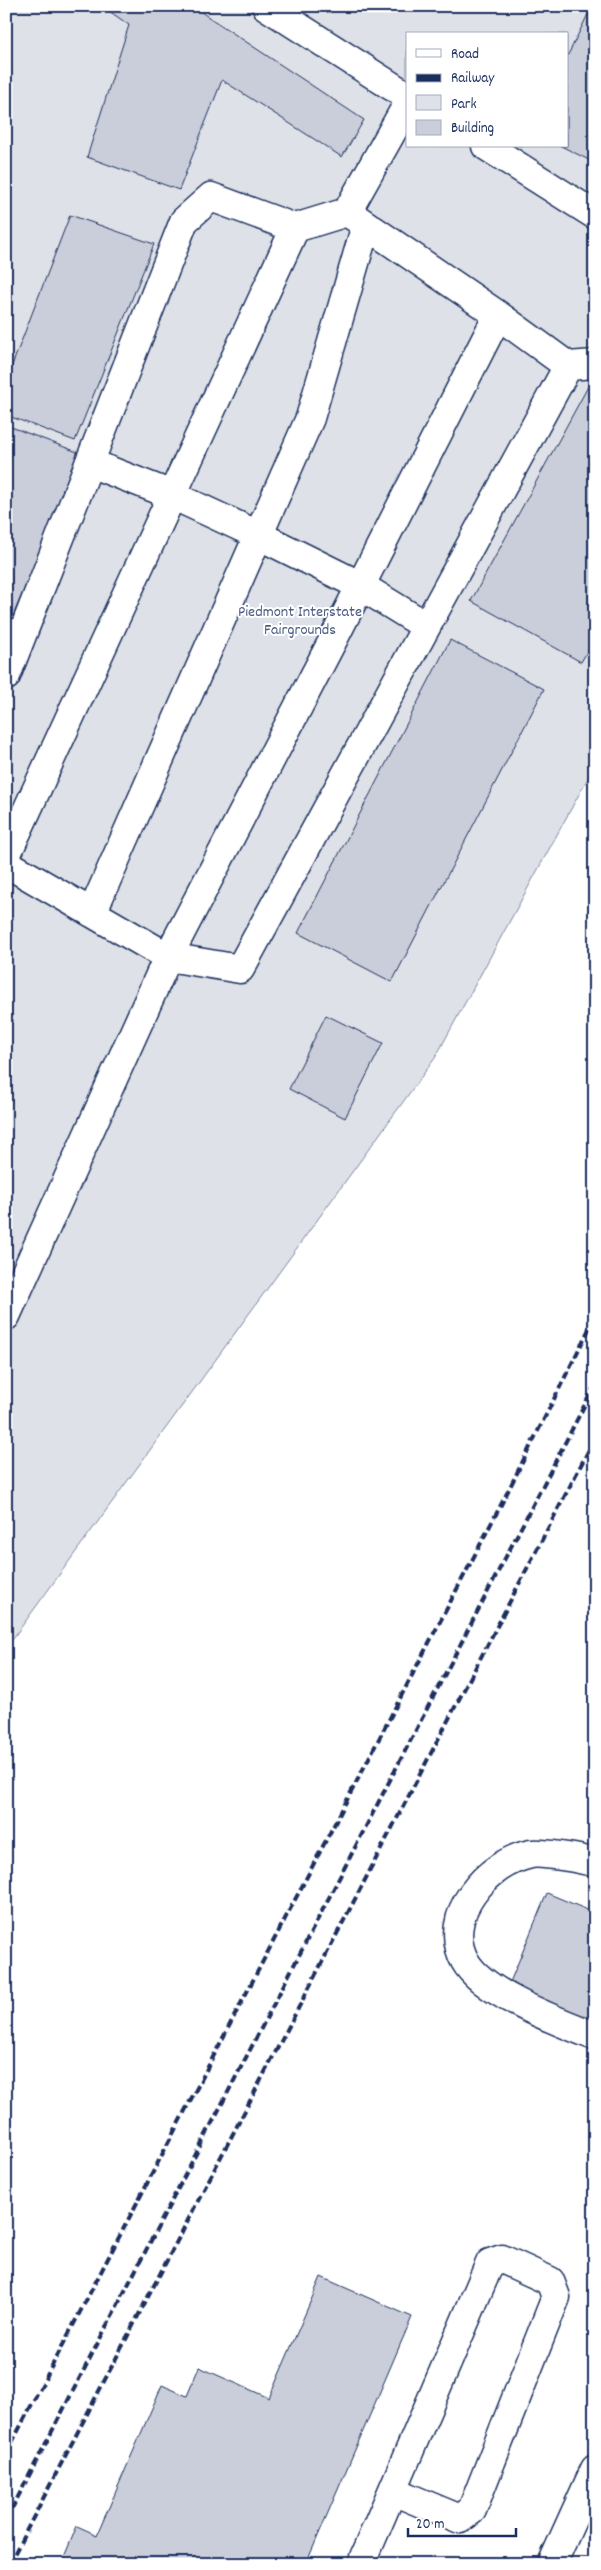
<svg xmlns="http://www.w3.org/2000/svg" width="601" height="2570" viewBox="0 0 601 2570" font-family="Dekko,sans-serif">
  <rect width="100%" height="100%" fill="#fff"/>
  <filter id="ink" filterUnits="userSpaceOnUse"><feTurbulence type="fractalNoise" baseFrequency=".02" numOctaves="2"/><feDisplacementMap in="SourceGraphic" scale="10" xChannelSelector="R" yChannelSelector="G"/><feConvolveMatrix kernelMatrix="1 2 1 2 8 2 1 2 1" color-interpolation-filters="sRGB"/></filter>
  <g filter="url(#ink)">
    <!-- green -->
    <path fill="#dee1e7" stroke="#7c88a2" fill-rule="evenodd" d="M6 6H595V765L435 1058 6 1648ZM407 34H567V146H407Z"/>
    <!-- building -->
    <path fill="#caceda" stroke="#1b2f5e" d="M102 6H192L364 120 342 157 222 80 179 190 87 157 129 25Z
      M592 6H595V163L561 146H567V57Z
      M70 215 154 244 75 441 6 415V381Z
      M590 383 595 386V638L581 662 471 601Z
      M6 425 80 453 6 633Z
      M450 640 544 689 392 982 298 933Z
      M326 1015 383 1043 345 1118 289 1089Z
      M547 1893 595 1913V2022L508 1987Z
      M321 2277 412 2317 306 2564H61L77 2526 97 2535 162 2385 187 2396 199 2367 269 2398Z"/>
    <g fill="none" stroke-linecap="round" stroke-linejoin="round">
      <defs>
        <path id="minor" d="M266 6 407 96
          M486 146 595 215
          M347 212 498 315 334 638 168 957 240 969 568 366 498 315
          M568 366 595 364
          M90 463 172 495 258 535 361 586 426 626
          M6 676 184 221 211 197 295 228 347 212 407 105
          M6 856 295 228
          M6 863 168 957 6 1316
          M92 913 310 418 366 225
          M595 1863C584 1859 541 1852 531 1854 488 1862 440 1916 465 1961 483 1994 560 2022 595 2036
          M367 2564 364 2557 490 2263 502 2259 550 2281 556 2297 472 2510 460 2519 393 2491
          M552 2564 595 2469"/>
      </defs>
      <!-- minor casing -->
      <use href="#minor" stroke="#1b2f5e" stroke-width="31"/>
      <!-- minor -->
      <use href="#minor" stroke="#fff" stroke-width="28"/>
      <!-- rail -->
      <path stroke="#1b2f5e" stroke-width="4" stroke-dasharray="8 4" stroke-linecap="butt" d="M6 2454 505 1497 595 1317
        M6 2520 595 1385
        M9 2564 595 1438"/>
    </g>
  </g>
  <g text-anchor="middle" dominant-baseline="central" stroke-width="4" stroke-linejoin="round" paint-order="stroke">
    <!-- park labels -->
    <g font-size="16" fill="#4c5c80" stroke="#fff">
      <text x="300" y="612">Piedmont Interstate<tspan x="300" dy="18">Fairgrounds</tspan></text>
    </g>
  </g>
  <!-- margin -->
  <rect width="601" height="2570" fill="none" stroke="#fff" stroke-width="25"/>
  <rect x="12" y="12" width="576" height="2545" fill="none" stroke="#1b2f5e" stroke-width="2" filter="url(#ink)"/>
  <!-- legend -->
  <rect x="406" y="32" width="162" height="115" fill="#ffffff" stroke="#a4acbf"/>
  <rect x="416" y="49" width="25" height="8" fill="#ffffff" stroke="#a4acbf"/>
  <text x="451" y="58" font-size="15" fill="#1b2f5e">Road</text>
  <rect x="416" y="74" width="25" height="8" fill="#1b2f5e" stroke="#a4acbf"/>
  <text x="451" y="82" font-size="15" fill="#1b2f5e">Railway</text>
  <rect x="416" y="95" width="25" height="15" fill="#dee1e7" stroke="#a4acbf"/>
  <text x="451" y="108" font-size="15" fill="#1b2f5e">Park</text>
  <rect x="416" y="120" width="25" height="15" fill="#caceda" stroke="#a4acbf"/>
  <text x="451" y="132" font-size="15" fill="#1b2f5e">Building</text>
  <!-- scale -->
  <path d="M408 2528v8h108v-8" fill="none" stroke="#1b2f5e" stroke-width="2.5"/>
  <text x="416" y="2528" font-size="15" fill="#1b2f5e" stroke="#ffffff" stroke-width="4" paint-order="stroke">20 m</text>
</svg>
